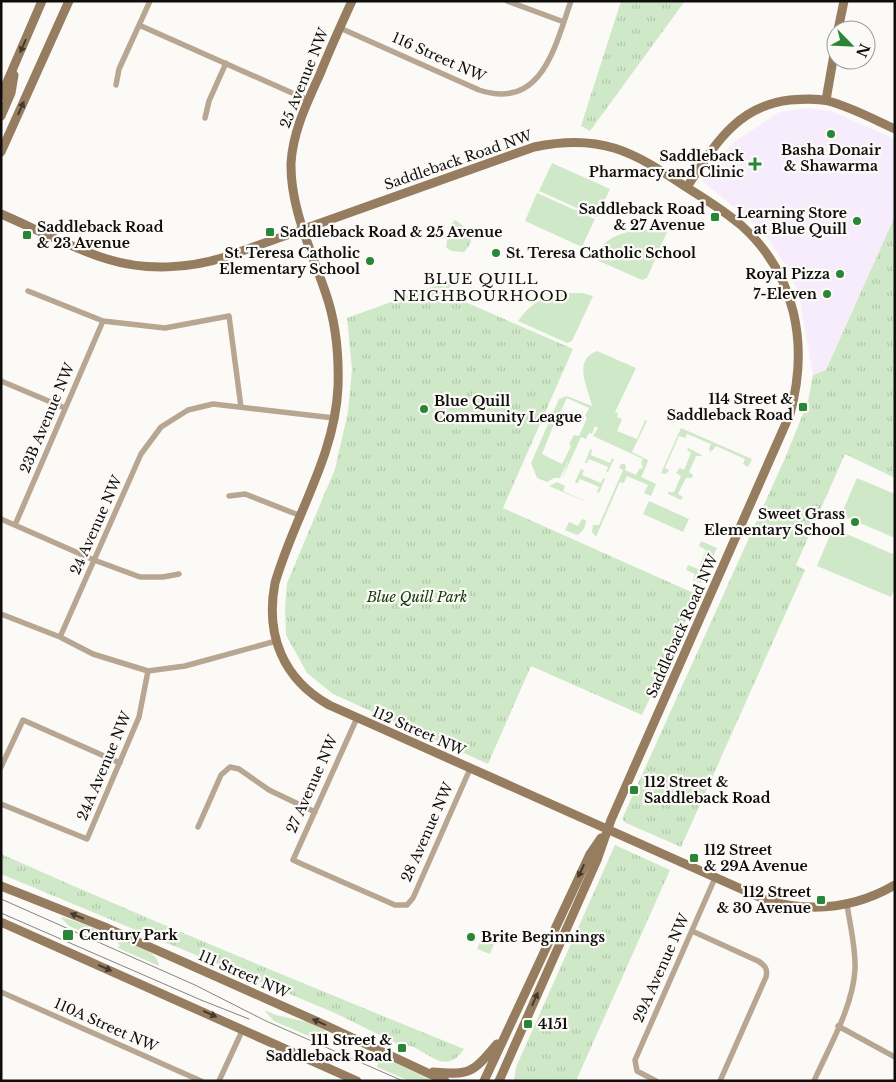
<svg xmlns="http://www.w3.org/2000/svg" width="896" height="1082" viewBox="0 0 896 1082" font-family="'Libre Baskerville',serif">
  <defs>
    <pattern id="park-tufts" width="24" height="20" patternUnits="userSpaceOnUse" patternTransform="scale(1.25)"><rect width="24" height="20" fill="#cfe9c8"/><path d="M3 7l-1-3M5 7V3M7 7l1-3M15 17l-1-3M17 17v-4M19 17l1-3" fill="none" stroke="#b1c7ab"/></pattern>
  </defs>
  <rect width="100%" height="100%" fill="#fcfaf7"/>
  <!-- commercial -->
  <path fill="#f7ecfc" d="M807 108 831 111 895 139V216L826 370 813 375 799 295 790 272 763 231 702 181 733 143 779 112Z"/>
  <!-- green -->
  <path fill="#cfe9c8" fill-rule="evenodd" d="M552 163 610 189 597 217 539 191Z
    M537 193 595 219 582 247 525 221Z
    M637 230H657L667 232 647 278 642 280 592 258C605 240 615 234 637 230Z
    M563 293H583L593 296 572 341 567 343 518 321C530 304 542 297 563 293Z
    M597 351 636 368 615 412 618 413 617 417 622 419 617 431 637 439 645 420 647 421 632 452 648 460C648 462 643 474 641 477L656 484 651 496 644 493 648 485 627 476 624 483 620 482 596 537 592 532 593 525H599L623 470 619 468 621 464H625L626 467 625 470 636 475 639 469 643 468 641 462 643 459 593 436 598 428 595 426 592 434 589 433 586 439 581 437 562 479 569 459 560 478H554L547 482 537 478 531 463 559 399 567 396 592 406C588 388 572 360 597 351ZM567 398 589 408 585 416 587 418 579 436 574 435 569 444 571 446 562 464 542 454 558 414 559 415Z
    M681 428 752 459 748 467 743 464 745 459 716 446 713 450 710 452 709 448 711 444 687 434 685 438 679 436 665 468 669 470 668 472 665 474 661 473Z
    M688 448 702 455 701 456H696L689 472 693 475 692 478H686L678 494 683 497 681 500 668 494V492H674L681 476 676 473 680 468 684 470 691 453 687 450Z
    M590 449 592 450 591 455 610 463 612 458 614 459 608 472H606L608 467 589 459 587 463H585Z
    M581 469 584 470 582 475 601 483 603 478 605 479 599 493 597 492 599 487 580 479 578 483H576L575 482Z
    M857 478 895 494V538L841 515Z
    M557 482 565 486 563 491 591 504 549 486Z
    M649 501 689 519 683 532 643 514Z
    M582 519 586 520C586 527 582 533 577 535L565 530 569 522 578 526Z
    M833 528 895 555V588L891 597 817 566Z
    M701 541 717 548 701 583 693 580 695 574 686 570 688 565 698 569 706 550 699 546Z
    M62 917 86 925 115 937 113 942 105 938 103 941 69 926 61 918Z
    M120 939C131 944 159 951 159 966L118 948 120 945 118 944Z
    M264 1010 276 1015 307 1022 325 1030 320 1041 274 1021Z
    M381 1056 433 1081H409L377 1067Z"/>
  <!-- park -->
  <path fill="url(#park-tufts)" d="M621 1H685L590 131 581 126Z
    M895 216V478L845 454 796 565 805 570 681 847 626 823 622 819 786 456 808 401 813 375 826 370Z
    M455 220C461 223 471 233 471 241 470 245 467 249 464 252L451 251 446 247 449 227Z
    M454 279 447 294 573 349 503 508 698 595 642 715 531 666 488 764 333 694 307 673 286 635 285 609 287 583 335 469 348 412 352 369 347 318Z
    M615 845 670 870 576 1081H514L516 1067Z
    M1 854C154 922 309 986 464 1049 442 1081 424 1042 398 1044L335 1013 1 874Z
    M483 934 496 939 490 954 477 949Z"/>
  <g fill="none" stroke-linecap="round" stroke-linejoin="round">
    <!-- street -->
    <path stroke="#b7a691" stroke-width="5.5" d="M507 1 564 22
      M139 25 308 100
      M340 28 479 90C542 111 555 46 571 1
      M116 85 119 69 150 1
      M205 118 209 101 226 63
      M28 291 103 321 165 328 229 316 241 407
      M1 381 65 408
      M229 496 245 494 301 516
      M1 519 94 560 140 577H163L179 574
      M15 525 103 321
      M1 614 60 637 93 654 148 671 185 666 276 641
      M60 637 141 454 161 427 188 410 213 404 334 418
      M357 718 293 860 304 865 395 905H407L413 898 470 769
      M1 767 23 720 120 763
      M1 804 87 839 139 717 148 671
      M198 827 221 775 230 767 239 769 269 790 315 812
      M692 931 758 961C765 965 768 969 766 977L720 1081
      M1 992 201 1081
      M838 1026 895 1057
      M219 1081 243 1029
      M656 1081 637 1071 635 1060 715 878
      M814 1081C829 1047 853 1007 855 969 856 948 850 926 847 904"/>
    <!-- secondary -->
    <path stroke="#967d5f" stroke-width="9" d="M352 1C341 25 330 49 320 74 307 103 293 131 291 163 290 208 312 252 326 294 336 323 339 356 338 387 335 457 294 517 275 583 265 635 283 679 329 705L766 900C812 913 854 909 895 885
      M838 30 844 1
      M1 96 42 1
      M826 100 836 43
      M1 116 11 93 14 75
      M1 152 69 1
      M687 187C714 146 736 106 790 100 803 99 816 98 828 101 851 107 873 119 895 129
      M1 214C36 229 71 248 107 259 145 271 190 269 228 256L534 147C601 133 632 151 686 187 705 199 725 211 742 226 796 275 809 345 790 414L611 820 597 860 499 1081
      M1 886 107 928 325 1025 445 1081
      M1 922 357 1081
      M433 1072C471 1076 473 1072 497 1044
      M484 1081 590 854 601 838"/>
    <!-- tram -->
    <path stroke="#868482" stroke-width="1" d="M1 899 195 985 266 1021 403 1081
      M1 913 201 1000 249 1019"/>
  </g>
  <!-- one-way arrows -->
  <defs><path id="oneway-solid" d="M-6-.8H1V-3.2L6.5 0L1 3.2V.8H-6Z" transform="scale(1.25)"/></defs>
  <g fill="#453a2e">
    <use href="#oneway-solid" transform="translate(23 46) rotate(114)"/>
    <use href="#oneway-solid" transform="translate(21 108) rotate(-66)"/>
    <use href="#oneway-solid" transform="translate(581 871) rotate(115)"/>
    <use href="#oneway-solid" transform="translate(77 916) rotate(-157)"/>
    <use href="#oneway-solid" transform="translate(105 968) rotate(24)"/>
    <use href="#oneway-solid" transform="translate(535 999) rotate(-66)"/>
    <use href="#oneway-solid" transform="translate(210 1014) rotate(24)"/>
    <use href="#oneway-solid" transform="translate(319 1022) rotate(-156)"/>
  </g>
  <!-- markers -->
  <g fill="#298637" stroke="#fcfaf7" stroke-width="2">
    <circle cx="831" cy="134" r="5"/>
    <path d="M752.5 156.5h5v5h5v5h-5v5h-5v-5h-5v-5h5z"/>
    <rect x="710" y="212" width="10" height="10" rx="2.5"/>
    <circle cx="857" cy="221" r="5"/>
    <rect x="265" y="227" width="10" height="10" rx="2.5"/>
    <rect x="22" y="230" width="10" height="10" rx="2.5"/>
    <circle cx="496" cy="253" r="5"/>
    <circle cx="370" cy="261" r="5"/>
    <circle cx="840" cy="274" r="5"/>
    <circle cx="827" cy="294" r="5"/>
    <rect x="798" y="402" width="10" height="10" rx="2.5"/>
    <circle cx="424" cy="409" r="5"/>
    <circle cx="855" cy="522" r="5"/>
    <rect x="629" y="785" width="10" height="10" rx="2.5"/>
    <rect x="689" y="853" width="10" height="10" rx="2.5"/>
    <rect x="816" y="895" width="10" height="10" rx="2.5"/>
    <rect x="62" y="929" width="12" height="12" rx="2.5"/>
    <circle cx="471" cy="937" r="5"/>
    <rect x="523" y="1019" width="10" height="10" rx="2.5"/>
    <rect x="397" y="1043" width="10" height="10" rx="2.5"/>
  </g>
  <g text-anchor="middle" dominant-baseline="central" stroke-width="4.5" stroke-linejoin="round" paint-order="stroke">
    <!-- street labels -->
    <g font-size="14" fill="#0f0e0d" stroke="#fcfaf7">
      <text transform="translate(439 57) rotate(24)">116 Street NW</text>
      <text transform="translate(304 78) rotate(-68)">25 Avenue NW</text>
      <text transform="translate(458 160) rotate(-19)">Saddleback Road NW</text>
      <text transform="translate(47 418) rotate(-67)">23B Avenue NW</text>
      <text transform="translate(96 525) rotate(-66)">24 Avenue NW</text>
      <text transform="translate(682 626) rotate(-66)">Saddleback Road NW</text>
      <text transform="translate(419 731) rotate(24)">112 Street NW</text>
      <text transform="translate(104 766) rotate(-67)">24A Avenue NW</text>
      <text transform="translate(312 784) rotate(-66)">27 Avenue NW</text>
      <text transform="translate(427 832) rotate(-66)">28 Avenue NW</text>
      <text transform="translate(661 968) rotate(-66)">29A Avenue NW</text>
      <text transform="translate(244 974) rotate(24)">111 Street NW</text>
      <text transform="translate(106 1025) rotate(24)">110A Street NW</text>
    </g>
    <!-- poi labels -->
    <g font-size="14" font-weight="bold" fill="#0f0e0d" stroke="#fcfaf7" text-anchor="end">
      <text x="831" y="150" text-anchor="middle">Basha Donair<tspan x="831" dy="16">&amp; Shawarma</tspan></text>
      <text x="744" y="156">Saddleback<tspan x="744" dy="16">Pharmacy and Clinic</tspan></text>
      <text x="705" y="209">Saddleback Road<tspan x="705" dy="16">&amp; 27 Avenue</tspan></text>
      <text x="847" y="213">Learning Store<tspan x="847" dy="16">at Blue Quill</tspan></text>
      <text x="37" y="227" text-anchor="start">Saddleback Road<tspan x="37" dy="16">&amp; 23 Avenue</tspan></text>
      <text x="280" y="232" text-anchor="start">Saddleback Road &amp; 25 Avenue</text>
      <text x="360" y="253">St. Teresa Catholic<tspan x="360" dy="16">Elementary School</tspan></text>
      <text x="506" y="253" text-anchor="start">St. Teresa Catholic School</text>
      <text x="830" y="274">Royal Pizza</text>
      <text x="817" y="294">7-Eleven</text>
      <text x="793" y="399">114 Street &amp;<tspan x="793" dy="16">Saddleback Road</tspan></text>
      <text x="434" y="401" text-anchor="start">Blue Quill<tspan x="434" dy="16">Community League</tspan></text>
      <text x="845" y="514">Sweet Grass<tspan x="845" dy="16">Elementary School</tspan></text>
      <text x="644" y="782" text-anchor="start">112 Street &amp;<tspan x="644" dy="16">Saddleback Road</tspan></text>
      <text x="704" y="850" text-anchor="start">112 Street<tspan x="704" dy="16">&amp; 29A Avenue</tspan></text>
      <text x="811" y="892">112 Street<tspan x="811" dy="16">&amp; 30 Avenue</tspan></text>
      <text x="79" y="935" text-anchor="start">Century Park</text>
      <text x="481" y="937" text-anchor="start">Brite Beginnings</text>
      <text x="538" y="1024" text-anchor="start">4151</text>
      <text x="392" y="1040">111 Street &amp;<tspan x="392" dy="16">Saddleback Road</tspan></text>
    </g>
    <!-- park labels -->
    <g font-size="14" font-style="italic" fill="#123807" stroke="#fcfaf7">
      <text x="417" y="597">Blue Quill Park</text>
    </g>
    <!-- neighbourhood labels -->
    <g font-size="15" letter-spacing="1" fill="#0f0e0d" stroke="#fcfaf7">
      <text x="481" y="278">BLUE QUILL<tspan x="481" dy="17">NEIGHBOURHOOD</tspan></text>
    </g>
  </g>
  <!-- border -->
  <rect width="896" height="1082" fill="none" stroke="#0f0e0d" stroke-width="5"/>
  <!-- north arrow -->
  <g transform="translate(851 45) rotate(114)"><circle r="24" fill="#fcfaf7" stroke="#9d9c99"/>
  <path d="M0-4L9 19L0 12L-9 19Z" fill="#298637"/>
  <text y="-8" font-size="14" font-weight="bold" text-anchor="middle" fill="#0f0e0d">N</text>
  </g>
</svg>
